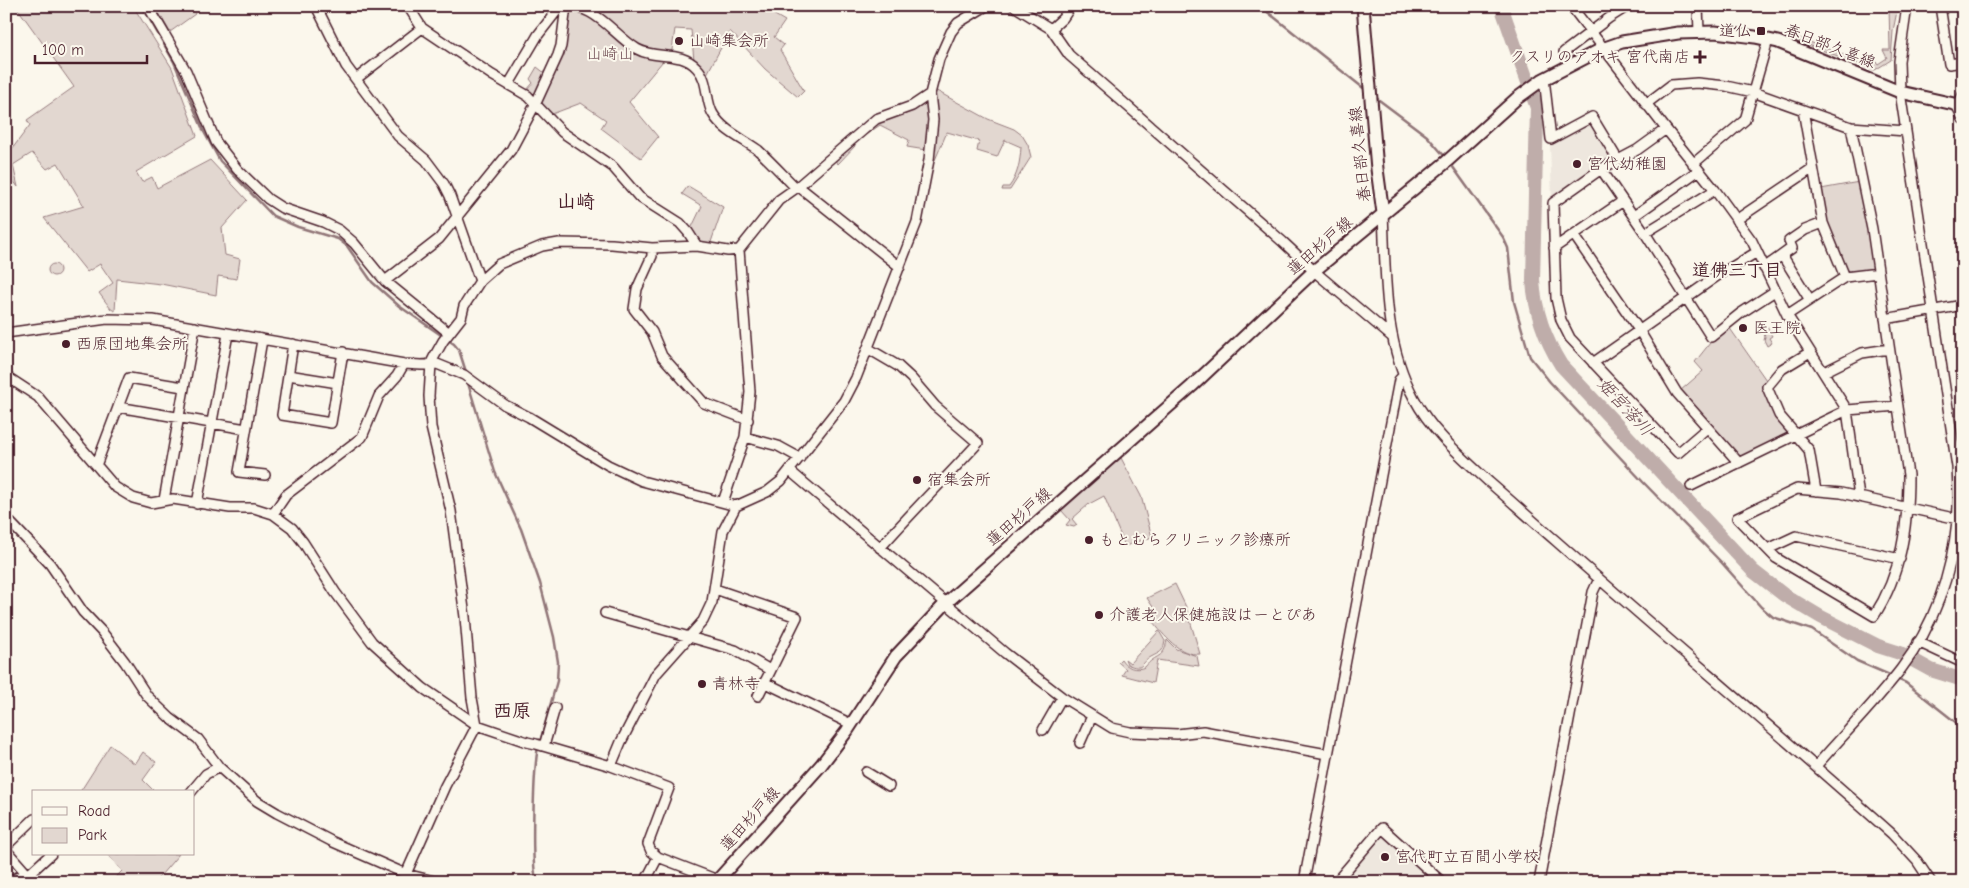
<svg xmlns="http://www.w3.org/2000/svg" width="1969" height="888" viewBox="0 0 1969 888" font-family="'Comic Neue','Klee One',sans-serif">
  <rect width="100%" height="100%" fill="#fbf7ec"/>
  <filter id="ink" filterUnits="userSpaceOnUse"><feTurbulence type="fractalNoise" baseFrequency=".02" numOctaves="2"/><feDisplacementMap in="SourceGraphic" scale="10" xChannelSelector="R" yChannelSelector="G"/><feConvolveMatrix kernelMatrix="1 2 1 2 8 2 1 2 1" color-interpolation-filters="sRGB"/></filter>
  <g filter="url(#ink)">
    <!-- built -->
    <path fill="#eee7de" d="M1589 123 1592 124 1612 157 1611 160 1552 199 1550 145Z
      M1381 833 1438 882H1339Z"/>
    <!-- green -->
    <path fill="#e2d7d0" stroke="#967b7e" d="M16 6H133L172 68 197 136 136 172 142 182 152 177 157 188 210 160 247 200 222 228 225 255 240 259 237 279 218 276 216 295 161 284 117 279 115 311 111 309 99 293 113 283 100 264 87 272 44 218 84 206 58 163 47 169 32 153 13 165 18 187 6 171V157L30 125 27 120 74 87Z
      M155 6H192L195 14 170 32Z
      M568 6H778L773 14 785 21 774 37 784 45 780 50 804 91 798 97 765 69 730 31 707 74H704L694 60 691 30 675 29 672 50 629 102 658 137 641 158 601 128 606 120 581 103 552 114 541 105V102Z
      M1889 6H1898L1893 31 1891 60 1875 70 1795 40 1796 37 1869 64 1872 59H1874L1878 64 1887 58 1883 50H1890Z
      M537 67 546 74 536 96H533L526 91 533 83 530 79Z
      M933 89 988 119 1014 129 1022 135 1028 145 1031 157 1010 190H1002L1003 187H1009C1018 175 1020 162 1021 147L1005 140 997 157 977 151 979 141 947 132 935 160H931L932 151 907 147 909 140 880 125 867 134 866 133 854 144 855 146 838 164 833 158 879 121Z
      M1859 182 1874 268 1872 270 1850 273 1847 272 1826 220 1821 189Z
      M688 186 723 207 710 245 699 243 691 229 702 206 682 194Z
      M48 270a6 6 0 1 1 12 0a6 6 0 1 1-12 0Z
      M1729 327 1766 380 1762 385 1775 416 1788 430 1787 434 1742 458 1738 457 1680 391 1703 371 1695 362 1710 343Z
      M1767 327 1772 336 1769 338 1772 343 1767 346 1764 340 1765 337 1763 329Z
      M1120 456 1141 496 1152 537 1125 546 1104 496 1089 504 1072 519 1077 525 1074 527 1066 525 1070 520 1061 510Z
      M1175 584 1186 607 1200 654C1179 656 1164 635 1152 621L1157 613 1147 598Z
      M1159 631 1165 641C1163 653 1160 652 1151 657 1140 663 1144 672 1127 664L1125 659 1130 663Z
      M1167 640 1176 649 1197 656 1199 666 1157 660 1153 683 1122 675 1126 669 1118 662 1121 659C1127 668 1135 671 1145 667 1156 653 1164 660 1167 640Z
      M110 745 135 764 143 752 156 762 143 780 155 792H80Z
      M107 854H179L155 882H111L122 871Z"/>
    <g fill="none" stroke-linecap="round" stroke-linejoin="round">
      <!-- stream -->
      <path stroke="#907477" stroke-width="2.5" d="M142 6 174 62 204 132 220 161 273 216 298 227 338 239 347 246 372 282 399 306 454 344 459 350 466 372
        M1260 6 1367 91
        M1375 97 1427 136 1447 159
        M1450 163 1503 237 1508 248 1514 302 1530 357 1550 382 1643 482 1722 563 1761 607 1773 617 1812 630 1857 661 1892 676
        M467 380 495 472 521 529 540 583 554 637 558 662 557 681 540 742
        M1897 679 1906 683 1963 728
        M537 882C530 865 534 767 538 747"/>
      <!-- river -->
      <path stroke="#bfadaa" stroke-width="14" d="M1501 6 1537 108 1533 280C1535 312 1544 338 1561 365L1753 571 1784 595 1821 617 1878 646 1900 653 1931 670 1963 680"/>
      <defs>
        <path id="minor" d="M148 6 186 71 216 142 237 169 268 199 282 208 323 222 339 230 354 243 385 281 449 333
          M316 6 346 66 398 136 426 160 444 184 450 196 480 281
          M408 6 422 28 492 75 528 96 562 132 613 167 639 197 680 223 688 232 697 246
          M1014 6 1051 29 1069 55 1283 242 1314 271 1392 337
          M1571 6 1666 129 1715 190 1752 241 1787 315 1847 410 1859 497
          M1698 6 1699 32
          M1940 6 1949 64 1963 62
          M1051 29 1063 18 1071 6
          M1564 52 1609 18 1628 6
          M1544 78 1551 139 1592 117 1618 160
          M356 79 422 28
          M509 84 538 35 559 8C593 0 612 34 637 49 656 60 681 50 697 68 709 80 705 101 713 114 723 131 743 139 758 150 771 162 783 175 796 188
          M1963 95 1957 106 1963 119
          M1646 104 1671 85 1697 83 1726 86 1753 92 1851 127 1906 131
          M1803 110 1823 223 1845 277
          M1851 127 1872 229 1908 475C1908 525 1902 573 1874 616L1776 558 1737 518 1797 489 1841 493 1958 519 1963 520
          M1666 129 1637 150 1601 169 1553 203 1556 298 1561 320 1570 338 1678 453 1707 428
          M1693 164 1745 120 1768 40
          M1601 169 1645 233 1711 337 1741 313 1775 291
          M798 186 900 267
          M1383 213C1386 277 1383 340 1414 398 1431 431 1462 457 1489 482 1511 501 1533 521 1556 541 1667 639 1781 735 1892 834L1917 861 1931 882
          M1634 216 1699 170
          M1736 220 1813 168
          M1645 233 1715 190
          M1574 235 1639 330 1677 393 1739 463
          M652 248V256L637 289 634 309 652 332 662 356 704 403 748 420
          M1554 248 1623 201
          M1782 255 1810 300
          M1764 268 1792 248 1789 241 1805 230 1823 223
          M385 281 439 239 511 150 536 103 558 55 561 46 566 6
          M1787 315 1845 277 1878 273
          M1885 319 1963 305
          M6 333 107 319 153 320 404 364 421 365 437 364 464 375 505 405 529 417 608 465 642 481 736 506
          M262 340 239 472 265 475
          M293 344 282 415 331 423 343 352
          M869 349 898 366 911 378 935 406 978 443C946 478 912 512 880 548
          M1810 352 1782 369 1767 387 1779 415 1809 450 1816 491
          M1593 363 1717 276 1757 252
          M1824 372 1862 353 1889 349
          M288 375 338 383
          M6 376 38 397 115 487 133 498 151 503 173 499 230 508H254L273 514 292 528 303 542 335 592 372 642 423 688 477 725 527 742 536 744 611 766 669 788 648 844 651 851 658 857 723 882
          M118 407 246 429
          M745 437 778 446 800 458
          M97 463 129 378 183 387
          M790 471 1005 653 1062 697 1112 728 1130 732 1177 734 1203 731 1327 754
          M1691 486 1847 410 1898 406
          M164 500 195 327
          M723 502 745 437 750 392 739 250
          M197 504 228 334
          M273 514 286 495 362 437 379 396 397 376 404 364
          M6 518 50 564 83 612 102 632 125 662 147 696 170 718 198 739 219 767 257 801 277 813 333 842 406 874 438 882
          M1768 549 1796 536 1900 559
          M715 589 797 617 758 696
          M605 613 735 650 770 670
          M1918 642 1963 663
          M764 682 851 724
          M1043 730 1062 697
          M1080 743 1092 716
          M544 746 555 708
          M611 766 621 742 656 674 703 621 712 602 723 531 736 506 767 492 781 481 844 401 856 378 917 222 929 160 933 120 930 94 939 59 951 32 958 23 986 6
          M1816 766C1844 734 1875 703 1901 669 1934 626 1952 573 1957 521 1959 503 1958 485 1957 467L1900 92 1899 61 1907 6
          M866 772 889 786
          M191 792 206 774 219 767
          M6 846 34 819
          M6 850 28 875 51 854
          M406 882V874L445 786 477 725 472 698 465 617 451 511 431 427 429 396 431 363 434 357 443 341 461 318 464 306 480 281 499 264 542 246 559 243 612 244 652 248 697 246 728 251 739 250 779 200 796 188 876 119 912 106 930 94
          M645 882 658 857
          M1304 882 1399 380 1403 376
          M1336 882 1382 828 1442 882
          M1539 882 1593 592 1599 579"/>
        <path id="major" d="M1363 6 1377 169 1383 213
          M8 882 28 875 34 882
          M716 882 821 765 847 731 896 656 946 603 1192 386 1314 271 1445 163 1516 99 1542 80 1602 49 1622 42 1678 33 1715 32 1755 37 1778 42 1900 92 1963 106"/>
      </defs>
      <!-- minor casing -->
      <use href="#minor" stroke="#4a1f2b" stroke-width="12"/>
      <!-- major casing -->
      <use href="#major" stroke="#4a1f2b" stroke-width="15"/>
      <!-- minor -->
      <use href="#minor" stroke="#fbf7ec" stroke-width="9"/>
      <!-- major -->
      <use href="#major" stroke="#fbf7ec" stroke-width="11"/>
    </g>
  </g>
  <!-- markers -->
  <g fill="#4a1f2b" stroke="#fbf7ec" stroke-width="2">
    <rect x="1756" y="26" width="10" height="10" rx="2.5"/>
    <circle cx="679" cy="41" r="5"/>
    <path d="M1697.5 49.5h5v5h5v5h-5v5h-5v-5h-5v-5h5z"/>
    <circle cx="1577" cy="164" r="5"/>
    <circle cx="1743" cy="328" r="5"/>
    <circle cx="66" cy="344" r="5"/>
    <circle cx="917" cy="480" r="5"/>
    <circle cx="1089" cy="540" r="5"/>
    <circle cx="1099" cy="615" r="5"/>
    <circle cx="702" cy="684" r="5"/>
    <circle cx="1385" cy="857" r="5"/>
  </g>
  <g text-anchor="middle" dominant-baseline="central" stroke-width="4" stroke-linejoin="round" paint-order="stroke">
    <!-- poi labels -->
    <g font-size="16" fill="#4a1f2b" stroke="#fbf7ec" text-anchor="start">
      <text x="1751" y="31" text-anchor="end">道仏</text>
      <text x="689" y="41">山崎集会所</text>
      <text x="1690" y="57" text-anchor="end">クスリのアオキ 宮代南店</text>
      <text x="1587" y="164">宮代幼稚園</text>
      <text x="1753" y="328">医王院</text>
      <text x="76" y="344">西原団地集会所</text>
      <text x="927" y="480">宿集会所</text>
      <text x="1099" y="540">もとむらクリニック診療所</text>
      <text x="1109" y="615">介護老人保健施設はーとぴあ</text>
      <text x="712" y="684">青林寺</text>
      <text x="1395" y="857">宮代町立百間小学校</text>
    </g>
    <!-- street labels -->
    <g font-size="16" fill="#4a1f2b" stroke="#fbf7ec">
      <text transform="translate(1830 46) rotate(21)">春日部久喜線</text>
      <text transform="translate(1360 154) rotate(-96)">春日部久喜線</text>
      <text transform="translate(1320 246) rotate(-41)">蓮田杉戸線</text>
      <text transform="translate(1019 517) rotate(-41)">蓮田杉戸線</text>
      <text transform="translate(750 819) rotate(-48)">蓮田杉戸線</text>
    </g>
    <!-- park labels -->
    <g font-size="16" fill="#704d54" stroke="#fbf7ec">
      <text x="610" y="54">山崎山</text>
    </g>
    <!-- neighbourhood labels -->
    <g font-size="18" font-weight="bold" fill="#4a1f2b" stroke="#fbf7ec">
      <text x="1737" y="270">道佛三丁目</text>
    </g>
    <!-- water labels -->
    <g font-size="18" font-style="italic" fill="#6d4a51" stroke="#fbf7ec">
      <text transform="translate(1625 407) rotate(47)">姫宮落川</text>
    </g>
    <!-- quarter labels -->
    <g font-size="19" font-weight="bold" fill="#4a1f2b" stroke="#fbf7ec">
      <text x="576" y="202">山崎</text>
      <text x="512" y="711">西原</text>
    </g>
  </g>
  <!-- margin -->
  <rect width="1969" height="888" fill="none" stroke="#fbf7ec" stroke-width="25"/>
  <rect x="12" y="12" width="1944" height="863" fill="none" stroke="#4a1f2b" stroke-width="2" filter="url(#ink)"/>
  <!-- legend -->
  <rect x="32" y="790" width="162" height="65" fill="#fbf7ec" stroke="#b4a19f"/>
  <rect x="42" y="807" width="25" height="8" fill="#fbf7ec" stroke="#b4a19f"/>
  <text x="78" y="816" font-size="15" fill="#4a1f2b">Road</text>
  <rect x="42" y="828" width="25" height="15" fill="#e2d7d0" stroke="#b4a19f"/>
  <text x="78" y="840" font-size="15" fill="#4a1f2b">Park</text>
  <!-- scale -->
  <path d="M35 55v8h112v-8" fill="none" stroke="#4a1f2b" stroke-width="2.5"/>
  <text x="42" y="55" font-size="15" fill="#4a1f2b" stroke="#fbf7ec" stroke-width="4" paint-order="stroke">100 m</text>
</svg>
